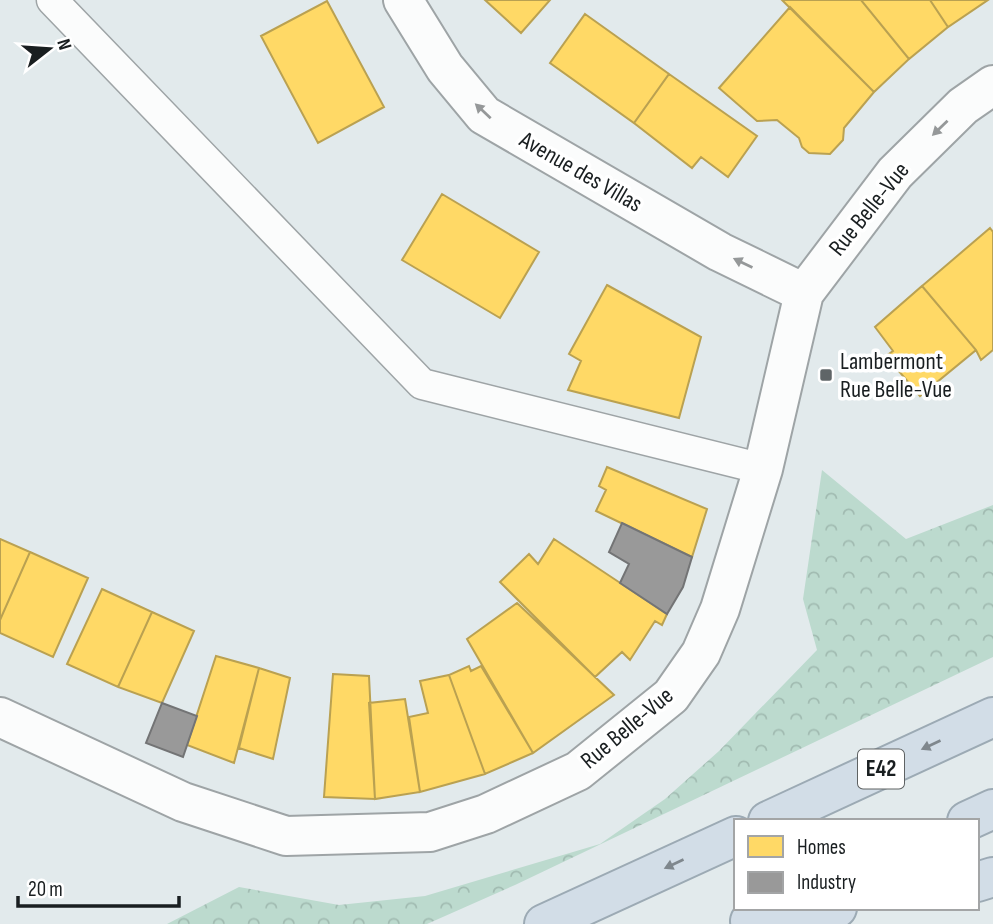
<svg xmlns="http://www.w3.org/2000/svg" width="993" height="924" viewBox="0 0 993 924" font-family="'Sofia Sans Condensed',sans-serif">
  <defs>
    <pattern id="forest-crowns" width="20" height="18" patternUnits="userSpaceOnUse" patternTransform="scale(1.75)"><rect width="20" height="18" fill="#bcdace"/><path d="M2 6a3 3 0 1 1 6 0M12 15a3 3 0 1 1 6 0" fill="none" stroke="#a1bbb1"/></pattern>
  </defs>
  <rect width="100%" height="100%" fill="#e2eaec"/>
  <!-- forest -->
  <path fill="url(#forest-crowns)" d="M822 470 906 539 993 505V657L515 885 427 924H167L239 887 339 905 425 896 600 844 665 799 719 751 817 650 803 599Z"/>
  <!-- homes -->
  <path fill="#ffd966" stroke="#baa151" stroke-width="2" d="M485 0H550L521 33Z
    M782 0H861L909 59 874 92Z
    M861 0H930L948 27 909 59Z
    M930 0H988L948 27Z
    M327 1 384 107 318 143 261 36Z
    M790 7 874 92 844 128 843 140 830 154 809 153 802 147 799 138 777 120 757 121 719 88Z
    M585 14 669 74 634 123 550 63Z
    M669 74 757 136 728 177 701 157 692 168 634 123Z
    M442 194 539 252 500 318 402 260Z
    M990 228 993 232V350L981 360 976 350 922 286Z
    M607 285 701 337 679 418 568 390 581 361 569 354Z
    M922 286 976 350 920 396 886 356 893 351 875 327Z
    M607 467 707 509 692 557 596 511 606 490 599 486Z
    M0 539 30 552 0 620Z
    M554 539 667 614 662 625 655 621 630 660 622 652 595 677 500 582 529 554 538 564Z
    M30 552 88 578 53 657 0 633V620Z
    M102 589 152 612 118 687 67 664Z
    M517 603 614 695 533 753 467 639Z
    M152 612 194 631 162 703 118 687Z
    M216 656 259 668 234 763 187 745Z
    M469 666 471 671 481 666 533 753 485 774 449 675Z
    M259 668 290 678 273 759 239 748Z
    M333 674 369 676 375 799 324 797Z
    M449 675 485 774 420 792 409 717 428 713 420 681Z
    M405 699 420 792 375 799 369 703Z"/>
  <!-- industry -->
  <path fill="#999" stroke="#737475" stroke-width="2" d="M622 523 692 557 683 587 667 614 620 583 629 564 609 552Z
    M162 703 197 716 183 757 146 743Z"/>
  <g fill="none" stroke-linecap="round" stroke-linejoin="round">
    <defs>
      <path id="service" d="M52 0 422 384 763 469"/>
      <path id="minor" d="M403 0 445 68 484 115 720 252 804 293
        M0 717 183 802 286 836 430 832 486 814 578 771 671 696 701 653 720 609 763 469 804 293 895 173 963 106 993 85"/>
      <path id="motorway" d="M768 821 993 717
        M967 821 993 809
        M977 882 993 877
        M750 921 837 908
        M544 924 736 836"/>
    </defs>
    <!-- service casing -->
    <use href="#service" stroke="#9ea4a6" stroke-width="33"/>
    <!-- minor casing -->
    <use href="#minor" stroke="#9ea4a6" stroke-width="42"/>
    <!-- motorway casing -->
    <use href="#motorway" stroke="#9caab4" stroke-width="42"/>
    <!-- service -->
    <use href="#service" stroke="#fbfcfc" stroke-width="30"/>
    <!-- minor -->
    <use href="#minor" stroke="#fbfcfc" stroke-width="38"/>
    <!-- motorway -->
    <use href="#motorway" stroke="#d2dde7" stroke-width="38"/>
  </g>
  <!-- one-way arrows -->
  <defs><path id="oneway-solid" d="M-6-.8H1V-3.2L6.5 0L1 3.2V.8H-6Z" transform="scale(1.75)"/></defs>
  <g fill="#959899">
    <use href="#oneway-solid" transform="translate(483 111) rotate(-137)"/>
    <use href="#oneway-solid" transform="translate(940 128) rotate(136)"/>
    <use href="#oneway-solid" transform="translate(743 263) rotate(-154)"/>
  </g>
  <g fill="#7f878d">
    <use href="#oneway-solid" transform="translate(931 745) rotate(155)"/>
    <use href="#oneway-solid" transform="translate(674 864) rotate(155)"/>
  </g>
  <!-- markers -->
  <rect fill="#5f6567" stroke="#fff" stroke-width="2.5" x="819" y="368" width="14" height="14" rx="3.5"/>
  <g text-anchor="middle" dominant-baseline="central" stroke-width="7" stroke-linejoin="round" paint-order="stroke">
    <!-- shield labels -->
    <rect fill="#fff" stroke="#5e6263" stroke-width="2" x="858" y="749.5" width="46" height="39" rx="5"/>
    <g font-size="23" font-weight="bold" fill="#191e20">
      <text x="881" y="769">E42</text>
    </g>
    <!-- street labels -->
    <g font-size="24" fill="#191e20" stroke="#fff">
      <text transform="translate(581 172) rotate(30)">Avenue des Villas</text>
      <text transform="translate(869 209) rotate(-51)">Rue Belle-Vue</text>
      <text transform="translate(627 728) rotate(-40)">Rue Belle-Vue</text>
    </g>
    <!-- poi labels -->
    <g font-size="24" fill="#191e20" stroke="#fff" text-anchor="start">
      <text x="840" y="361">Lambermont<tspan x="840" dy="28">Rue Belle-Vue</tspan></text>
    </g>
  </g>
  <!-- legend -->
  <rect x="734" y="819" width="245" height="91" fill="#ffffff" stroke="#a3a5a6" stroke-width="2"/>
  <rect x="748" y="836" width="35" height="21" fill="#ffd966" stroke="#a3a5a6" stroke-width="2"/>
  <text x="797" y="854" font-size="21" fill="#191e20">Homes</text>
  <rect x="748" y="872" width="35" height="21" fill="#999999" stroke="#a3a5a6" stroke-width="2"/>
  <text x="797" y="889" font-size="21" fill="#191e20">Industry</text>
  <!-- north arrow -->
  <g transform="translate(49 49) rotate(73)" stroke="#ffffff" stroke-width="5" paint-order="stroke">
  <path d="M0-5L12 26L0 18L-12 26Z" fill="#191e20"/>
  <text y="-10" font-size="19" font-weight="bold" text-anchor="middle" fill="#191e20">N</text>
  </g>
  <!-- scale -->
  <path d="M18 896v10h161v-10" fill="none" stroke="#191e20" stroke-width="3.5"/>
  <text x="28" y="896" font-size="21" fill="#191e20" stroke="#ffffff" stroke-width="5" paint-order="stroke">20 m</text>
</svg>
